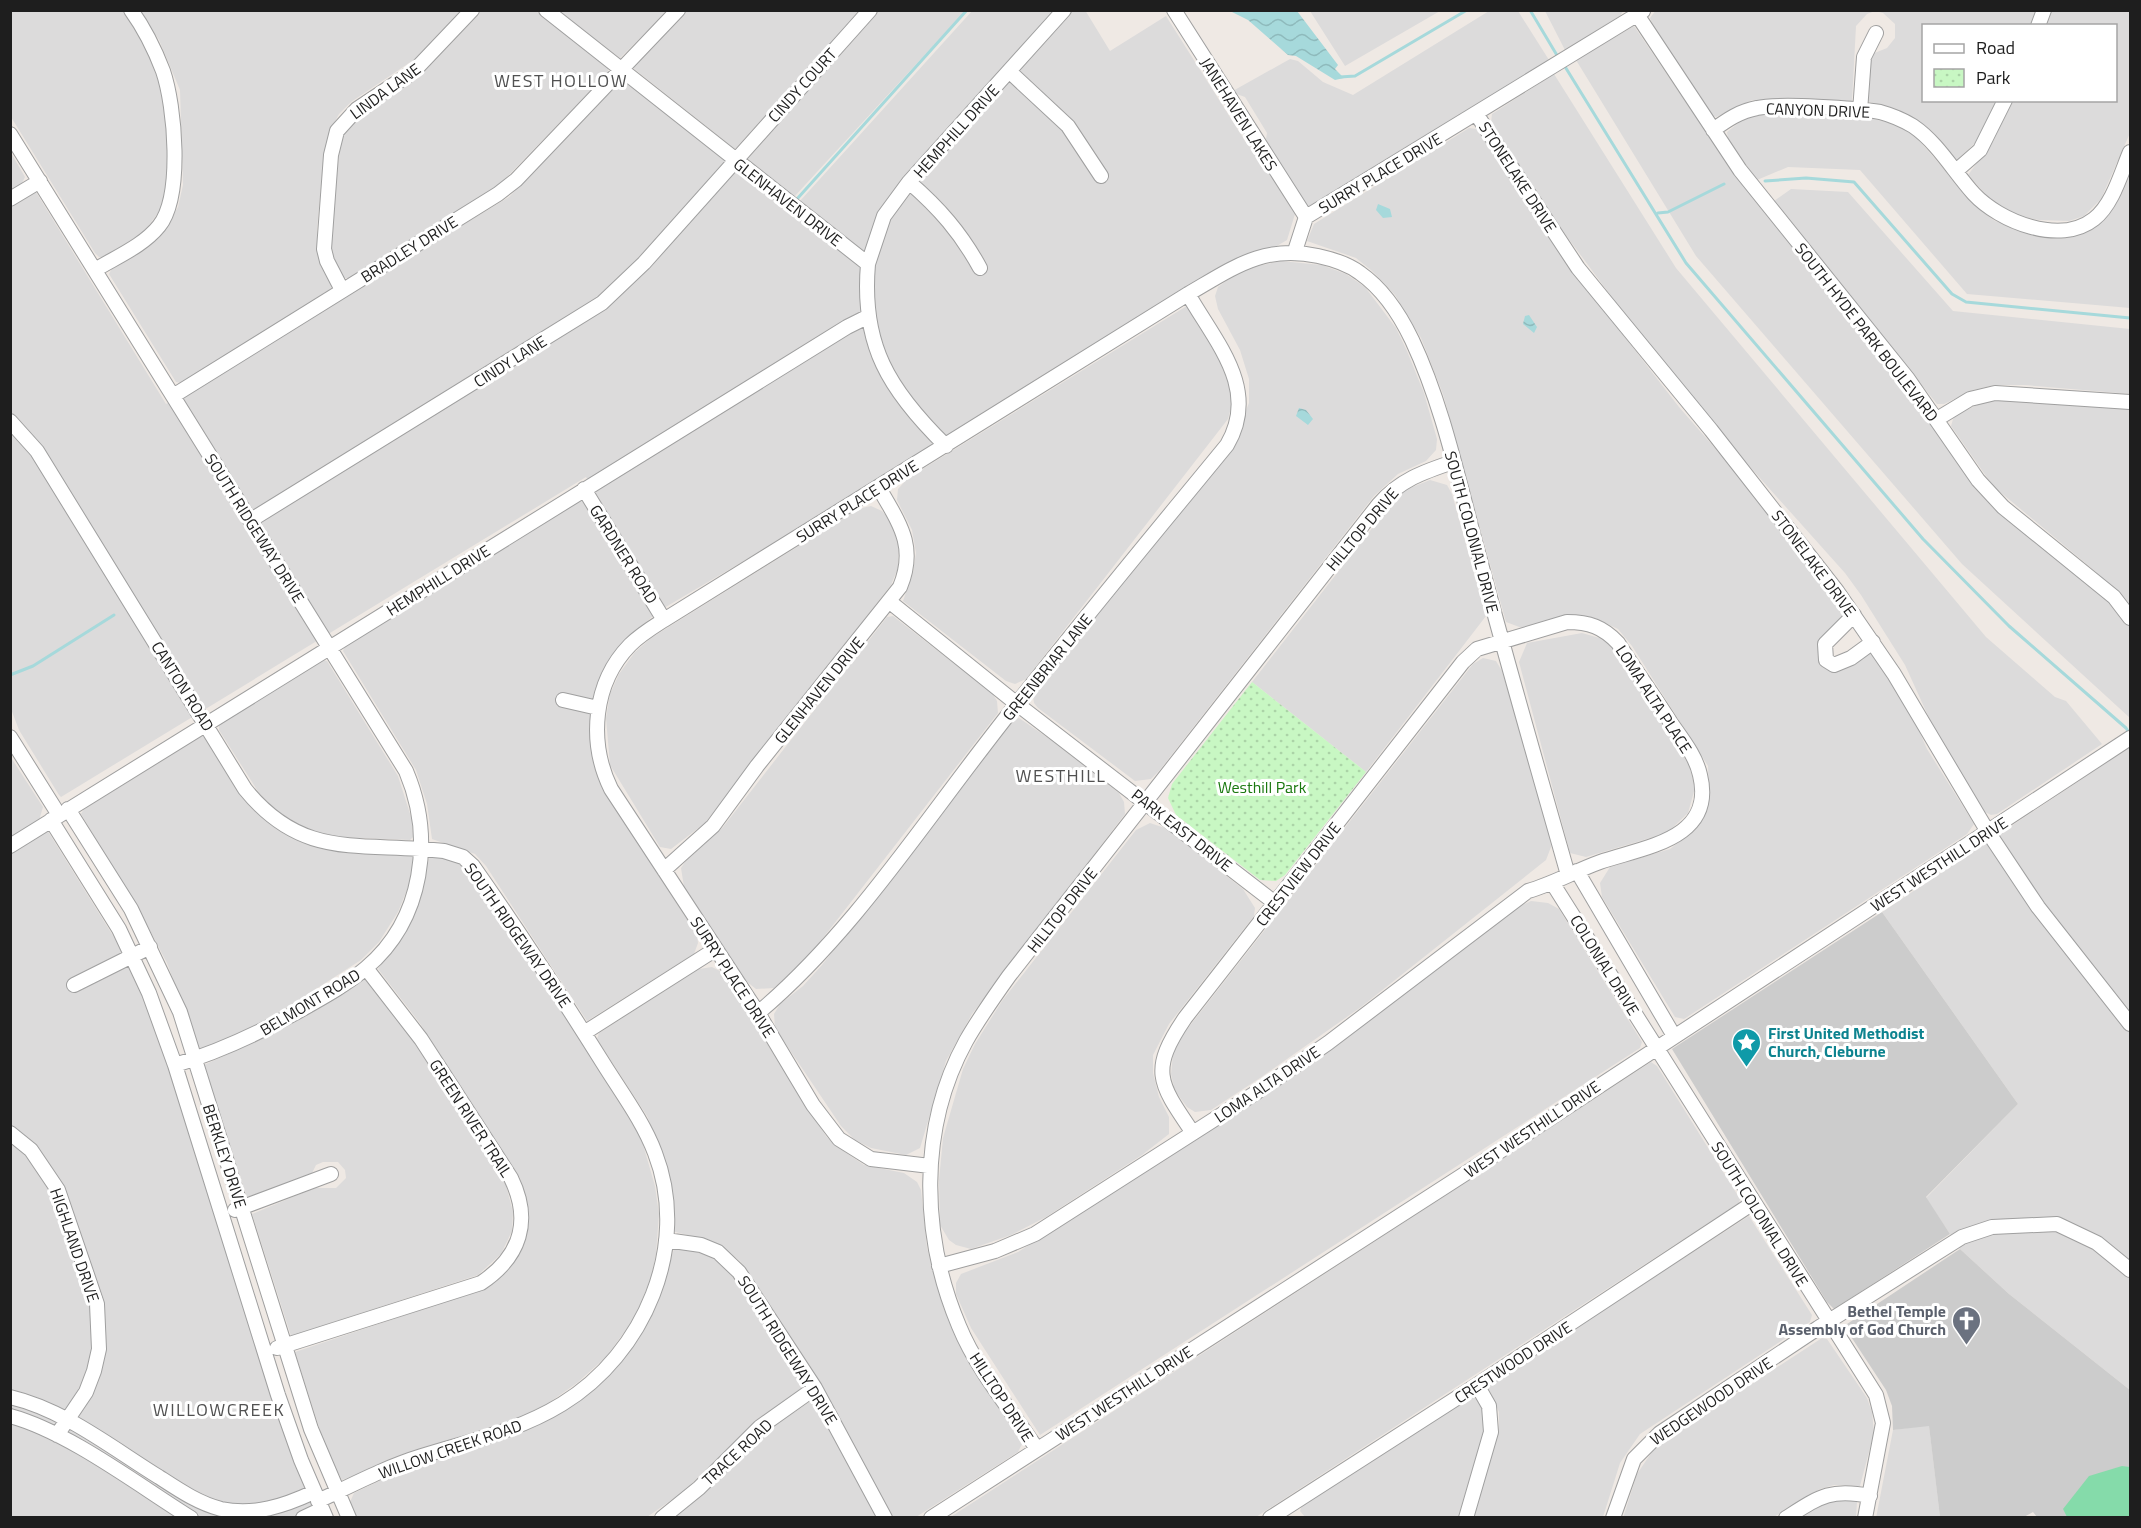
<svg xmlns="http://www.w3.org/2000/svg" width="2141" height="1528" viewBox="0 0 2141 1528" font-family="'Titillium Web',sans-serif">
  <defs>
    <pattern id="park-dots" width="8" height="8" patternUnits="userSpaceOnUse" patternTransform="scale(1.5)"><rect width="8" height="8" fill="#c8f7c3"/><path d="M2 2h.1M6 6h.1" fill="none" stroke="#abd3a7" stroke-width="1.8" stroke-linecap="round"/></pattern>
    <pattern id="water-waves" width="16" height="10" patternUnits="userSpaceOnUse" patternTransform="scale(1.5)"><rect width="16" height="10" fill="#a6d9db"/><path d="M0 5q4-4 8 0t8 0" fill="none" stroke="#8ebabc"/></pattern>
  </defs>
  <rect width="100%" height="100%" fill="#efe9e4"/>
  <!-- residential -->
  <path fill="#dcdbdb" d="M1085 10 1110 51 1166 16 1247 144 1256 153 1295 214 1287 240 664 608 586 477 61 797 59 795 19 730 11 709 10 208 36 192 166 404 509 197 622 79 790 212 972 11Z
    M1656 10 2036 11 2030 25 1924 26V100L1997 101 1977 141 1957 160 1926 127 1911 116 1867 101 1870 58 1872 54 1887 48 1895 38V24L1883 13 1875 11 1867 14 1856 26 1852 101 1752 100 1716 117 1710 114 1654 28 1650 18Z
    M11 11H123L144 43 155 67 165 109 169 169 163 206 144 232 105 257H99L95 253 11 117Z
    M140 11H462L418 57 351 102 339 114 332 127 324 152 317 230 319 255 332 285 331 290 181 383 176 382 109 274 112 268 150 245 163 232 178 207 183 185 180 90 159 40Z
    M481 11H536L608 67V73L500 184 350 278H344L334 260 330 238 341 138 350 121 421 73Z
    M558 11H668L620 58Z
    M686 11H861L735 149 633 68Z
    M879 11H965L794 197 749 162 748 158Z
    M1310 11H1440L1345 66Z
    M1489 11H1518L1549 60 1314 208H1308L1275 157 1266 139 1267 133 1245 97 1231 92 1290 59 1298 61 1323 82 1353 95Z
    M1545 11H1623L1620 16 1565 50Z
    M2051 11H2130V133L2101 199 2084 216 2069 221 2039 220 2017 216 1989 198 1968 175 1994 140 2011 101 2116 100V26L2045 25Z
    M1634 26 1736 176 1900 379 2004 517 2105 597 2130 624V718L1962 564 1696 256 1576 60Z
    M1554 74 1676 268 1697 293 1986 637 2055 697 2066 701 2102 744 1997 814 1991 815 1985 812 1940 742 1905 665 1861 595 1845 573 1717 430 1651 350 1565 234 1491 123 1492 114Z
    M1776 112 1866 117 1902 126 1916 137 1979 209 1995 221 2030 233 2092 228 2130 165V308L1967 294 1860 170 1788 167 1757 180 1728 139 1727 132 1746 117Z
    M1469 128 1477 129 1575 273 1679 407 1844 596 1846 620 1821 638 1818 651 1822 659 1827 666 1870 650 1902 692 1927 749 1974 824 1967 834 1684 1019 1675 1017 1602 897 1600 883 1610 867 1670 849 1696 829 1709 803 1708 766 1632 646 1618 629 1595 618 1585 617 1522 628 1506 622 1443 394 1421 338 1395 295 1372 271 1356 258 1307 241 1314 224Z
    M10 151 25 177 21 185 10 191Z
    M1791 189 1848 192 1953 311 2130 329V394L2024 385H1995L1973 390 1944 404H1937L1774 201Z
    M1281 261 1322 265 1346 274 1365 287 1396 328 1407 351 1424 393 1437 439 1436 450 1426 461 1398 474 1374 496 1159 771 1151 779 1135 781 1038 708 1034 703 1033 696 1238 430 1249 403V379L1240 350 1218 309 1215 296 1218 287 1233 276 1253 267Z
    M1190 304 1229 361 1232 404 1228 419 1026 679 1015 684 1006 681 903 601 913 572 916 553 912 530 897 500 898 489 908 478Z
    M2004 399 2130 408V613L2096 572 1993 486 1951 426 1954 416 1986 401Z
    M1430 480 1447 485 1452 494 1486 616 1366 772 1252 682 1391 504 1405 490Z
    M579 500 585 503 653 616 623 642 601 675 592 705 589 728 595 764 602 787 697 935 698 943 694 954 689 957 587 1021 486 866 475 854 432 839 427 804 416 770 343 651 345 646Z
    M871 506 882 511 889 519 899 544 898 568 891 585 705 823 671 849 660 847 610 765 606 718 610 694 619 674 635 652 651 638 858 509Z
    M893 616 992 693 997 701 998 713 809 956 774 988 756 989 746 981 684 887 681 868 685 862 723 827 887 617Z
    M1582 633 1603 639 1616 651 1689 765 1695 788 1688 813 1667 833 1586 857 1570 853 1519 662 1527 643Z
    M1483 658 1496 661 1502 671 1550 836 1551 847 1546 860 1361 1007 1260 1078 1211 1110 1195 1112 1187 1107 1175 1091 1171 1074 1173 1054 1181 1037 1473 664Z
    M323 660 327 661 398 776 412 820 413 837 410 840 334 837 300 826 278 813 259 793 219 730V724Z
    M1019 718 1051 740 1119 793 1124 802 1125 814 972 1014 946 1061 920 1148 906 1155 871 1148 855 1140 841 1126 775 1028 774 1014 780 1004 803 986 822 965 1014 720Z
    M202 736 207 738 253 808 286 834 321 848 411 855 414 857 409 885 398 912 379 942 361 960 271 1018 240 1034 202 1049 198 1047 167 963 148 927 81 814 84 809Z
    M2130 747V1390L2009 1294 1960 1249 1926 1198 2018 1104 1882 912Z
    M10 756 43 807 40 817 49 833 125 955 154 1020 270 1387 319 1517H11Z
    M1150 823 1165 828 1243 889 1255 908 1254 916 1169 1024 1153 1055V1073L1159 1097 1169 1117V1134L1142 1155 1046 1217 1011 1235 971 1249 956 1245 949 1240 940 1225 939 1180 943 1138 963 1069 975 1044 1002 1001 1136 830Z
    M430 856H443L462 863 475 874 640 1134 655 1186 659 1214 656 1254 651 1278 635 1317 607 1356 577 1383 547 1404 520 1418 427 1447 342 1480 327 1452 295 1352 486 1288 510 1266 527 1211 520 1178 419 1022 378 969 411 919Z
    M1531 901 1548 903 1559 909 1642 1042 1640 1048 1040 1435 971 1328 956 1294V1283L961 1274 1018 1252 1247 1107 1307 1067 1516 908Z
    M712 967 720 971 729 984 826 1136 836 1146 864 1165 904 1173 917 1182 921 1190 927 1248 944 1309 961 1346 1022 1444 1018 1452 916 1517H893L813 1371 740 1261 723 1248 706 1240 672 1231 670 1186 661 1150 647 1116 597 1039 599 1033 699 969Z
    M364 977 403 1025 506 1185 513 1212 512 1231 501 1254 478 1275 291 1336 252 1214 314 1188H336L346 1178 345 1170 338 1162H323L316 1165 311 1175 247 1197 204 1065 272 1034Z
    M1651 1062 1657 1066 1740 1199 1739 1203 1256 1517 949 1518Z
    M1749 1216 1812 1315 1810 1322 1640 1434 1620 1463 1603 1517 1473 1518 1499 1431V1412L1487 1385Z
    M674 1249 694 1251 717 1259 735 1277 803 1385 801 1389 759 1418 683 1492 647 1517H357L350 1502 354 1493 400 1471 517 1434 570 1406 594 1389 623 1359 642 1333 658 1301Z
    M1822 1338 1827 1339 1867 1398 1872 1412 1874 1433 1860 1486 1834 1485 1820 1489 1774 1517 1623 1518 1637 1474 1656 1446Z
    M1472 1395 1482 1405 1486 1424 1458 1517H1305L1300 1511 1302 1505Z
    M811 1401 816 1404 877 1517 673 1518 710 1487 771 1428Z
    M1929 1425 1940 1517 1876 1518 1893 1430Z
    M1841 1498 1857 1502 1856 1517 1800 1518 1825 1501Z"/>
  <!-- religious -->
  <path fill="#ccc" d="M1882 912 2018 1104 1926 1197 1950 1234 1834 1309 1827 1302 1672 1049Z
    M1960 1249 2009 1294 2130 1390V1517H2037L2033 1512 2024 1517H1940L1929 1426 1893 1430 1892 1406 1886 1390 1844 1326Z"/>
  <!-- park -->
  <path fill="url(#park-dots)" d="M1252 682 1366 772 1285 875 1276 881 1260 880 1176 815 1168 798 1172 784Z"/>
  <!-- pitch -->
  <path fill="#85dbaa" d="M2122 1466 2130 1467V1517H2067L2063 1509 2089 1476Z"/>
  <!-- water -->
  <path fill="url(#water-waves)" d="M1230 11H1297L1338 65 1335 69 1344 78 1335 80 1296 56 1288 55 1248 20Z
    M1378 204 1390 209 1392 217 1383 218 1376 210Z
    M1529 315 1537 327 1534 333 1523 324 1525 316Z
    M1299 408 1306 410 1313 419 1308 425 1296 416Z"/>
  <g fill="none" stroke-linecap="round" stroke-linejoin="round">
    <!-- stream -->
    <path stroke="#a6d9db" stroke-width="3" d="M1530 10 1558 57
      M1564 65 1686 263 1923 539 2009 626 2126 728 2130 734
      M1340 77 1355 76 1467 10
      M1765 181 1806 178 1854 182 1952 294 1966 302 2130 318
      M797 199 967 10
      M1658 213 1668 212 1724 184
      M10 675 33 666 114 615"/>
    <defs>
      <path id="minor" d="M546 10 868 264C861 345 889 390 946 446
        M1174 10 1306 217
        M1634 10 1740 170 1908 379 1978 480 2003 507 2114 597 2130 618
        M2038 26 2044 10
        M1010 72 1068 126 1101 176
        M1860 111 1864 57 1876 33
        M1477 115 1578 268 1711 430 1837 591 1894 674 1988 832 2038 907 2130 1024
        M1713 130C1727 120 1740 111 1757 108 1778 103 1857 108 1880 112 1891 115 1903 120 1913 126 1938 143 1954 172 1974 194 1999 221 2060 246 2094 219 2113 204 2121 173 2130 152
        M10 134 406 771C434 837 424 919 366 968 346 985 320 999 297 1012 257 1034 219 1052 175 1065
        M1956 171 1980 150 2005 100
        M909 182C939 208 961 233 980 268
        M10 199 40 181
        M1295 251 1306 217 1643 11
        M868 264 884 216 909 182 1064 10
        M95 270C116 257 143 246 159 226 183 196 175 106 163 71 155 50 144 28 131 10
        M342 290 327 261 324 249 331 155 337 131 357 109 414 71 472 10
        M173 396 498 194 516 180 678 10
        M1937 419 1970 399 1995 393 2130 402
        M10 421 37 451 245 789C304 862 362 841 444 851L463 857 473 866C518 930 561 996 603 1063 621 1092 643 1121 655 1153 691 1246 644 1354 562 1404 518 1431 470 1441 422 1456 386 1467 352 1485 318 1501
        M584 489 664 620
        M251 520 602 303 644 263 870 10
        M890 602 1017 704 1275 903
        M1854 615 1825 644 1826 660 1834 665 1851 658 1873 642
        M563 700 598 708
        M10 737 59 815
        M68 809 131 909 180 1012 311 1429 349 1518
        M51 820 119 929 149 993 175 1065 278 1395 301 1460 326 1518
        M10 846 847 327 867 317
        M664 870 713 826 757 766 900 587C917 546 899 523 879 488
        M1577 871 1674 1036
        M1553 884 1876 1395 1883 1423 1865 1518
        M74 985 150 947
        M758 1013C847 938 913 838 984 746 1062 644 1145 545 1227 445 1260 389 1216 343 1188 294
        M584 1033 716 949
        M10 1133 31 1150 58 1190 97 1304 99 1349 94 1371 86 1392 57 1435
        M930 1166 871 1159 839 1139 813 1105 758 1013 611 789C588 742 593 683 630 645 640 635 653 627 664 620L1188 294C1233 268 1264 244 1318 256 1332 259 1348 264 1360 273 1383 289 1400 315 1412 340 1444 408 1459 484 1479 556 1507 663 1538 769 1568 875
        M235 1210 331 1174
        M666 1240 701 1245 718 1252 739 1272 815 1388 885 1518
        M939 1266 995 1251 1035 1234 1257 1092 1328 1043 1528 891C1553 884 1575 871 1600 862 1643 847 1716 840 1700 775 1696 756 1682 739 1671 723 1654 696 1635 670 1618 643 1603 627 1589 622 1567 622L1477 649 1463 662 1185 1018C1149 1071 1159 1083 1193 1133
        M277 1348 481 1283C520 1257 532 1221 511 1178L421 1039 366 968
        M10 1397C65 1410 112 1448 159 1477 179 1490 198 1503 221 1509 254 1516 284 1506 314 1492
        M10 1416C69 1432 138 1485 191 1518
        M1037 1449C1011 1410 977 1370 959 1326 921 1236 918 1128 966 1041 979 1018 994 997 1009 976L1379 504C1400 480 1423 472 1453 462
        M303 1518 322 1509
        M662 1518 699 1488 760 1427 815 1388
        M931 1518 1494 1155 2130 738
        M1270 1518 1477 1385 1753 1203
        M1466 1518 1491 1432 1489 1406 1477 1385
        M1613 1518 1634 1459 1660 1433 1818 1328 1962 1237 1992 1227 2057 1224 2097 1243 2130 1270
        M1786 1518C1819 1497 1830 1488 1870 1496"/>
    </defs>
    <!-- minor casing -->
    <use href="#minor" stroke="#9f9f9f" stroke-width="16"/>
    <!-- minor -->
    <use href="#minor" stroke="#fff" stroke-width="14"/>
  </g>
  <!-- icons -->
  <defs>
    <symbol id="sight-pin" viewBox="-11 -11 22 30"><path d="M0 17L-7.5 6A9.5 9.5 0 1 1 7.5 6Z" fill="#0f9aa8" stroke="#fff"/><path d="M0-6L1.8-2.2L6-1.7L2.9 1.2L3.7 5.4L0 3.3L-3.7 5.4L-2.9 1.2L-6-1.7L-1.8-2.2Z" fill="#fff"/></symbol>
    <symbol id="church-pin" viewBox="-11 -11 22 30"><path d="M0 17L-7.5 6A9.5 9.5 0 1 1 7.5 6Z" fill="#6b7280" stroke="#fff"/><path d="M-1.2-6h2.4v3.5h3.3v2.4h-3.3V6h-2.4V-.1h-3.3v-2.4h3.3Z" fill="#fff"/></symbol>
  </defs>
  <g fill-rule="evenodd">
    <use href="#sight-pin" x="1730" y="1026" width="33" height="45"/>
    <use href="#church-pin" x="1950" y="1304" width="33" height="45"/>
  </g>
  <g text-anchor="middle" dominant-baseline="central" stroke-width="6" stroke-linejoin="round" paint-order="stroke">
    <!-- street labels -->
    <g font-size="16" fill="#1e1e1e" stroke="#fff">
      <text transform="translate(802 85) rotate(-48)">CINDY COURT</text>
      <text transform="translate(385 91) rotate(-36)">LINDA LANE</text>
      <text transform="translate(1818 110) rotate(2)">CANYON DRIVE</text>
      <text transform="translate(1239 114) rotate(58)">JANEHAVEN LAKES</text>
      <text transform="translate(956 131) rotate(-48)">HEMPHILL DRIVE</text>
      <text transform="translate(1380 173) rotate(-31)">SURRY PLACE DRIVE</text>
      <text transform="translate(1518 177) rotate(57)">STONELAKE DRIVE</text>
      <text transform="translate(788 202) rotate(38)">GLENHAVEN DRIVE</text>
      <text transform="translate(409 249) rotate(-32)">BRADLEY DRIVE</text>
      <text transform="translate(1867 332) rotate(52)">SOUTH HYDE PARK BOULEVARD</text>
      <text transform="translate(510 361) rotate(-32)">CINDY LANE</text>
      <text transform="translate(857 501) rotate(-32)">SURRY PLACE DRIVE</text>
      <text transform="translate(255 528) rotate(58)">SOUTH RIDGEWAY DRIVE</text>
      <text transform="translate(1362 529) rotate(-50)">HILLTOP DRIVE</text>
      <text transform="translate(1472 532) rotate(75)">SOUTH COLONIAL DRIVE</text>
      <text transform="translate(624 554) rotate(58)">GARDNER ROAD</text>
      <text transform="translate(1814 563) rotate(53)">STONELAKE DRIVE</text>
      <text transform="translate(438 580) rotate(-32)">HEMPHILL DRIVE</text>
      <text transform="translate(1047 667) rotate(-51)">GREENBRIAR LANE</text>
      <text transform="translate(183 686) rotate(58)">CANTON ROAD</text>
      <text transform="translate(819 690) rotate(-51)">GLENHAVEN DRIVE</text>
      <text transform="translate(1654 699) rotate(57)">LOMA ALTA PLACE</text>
      <text transform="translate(1182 830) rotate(38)">PARK EAST DRIVE</text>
      <text transform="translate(1939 864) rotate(-33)">WEST WESTHILL DRIVE</text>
      <text transform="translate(1298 874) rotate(-52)">CRESTVIEW DRIVE</text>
      <text transform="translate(1062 910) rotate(-52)">HILLTOP DRIVE</text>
      <text transform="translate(518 935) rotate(55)">SOUTH RIDGEWAY DRIVE</text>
      <text transform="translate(1605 965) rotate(58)">COLONIAL DRIVE</text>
      <text transform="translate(733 977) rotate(57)">SURRY PLACE DRIVE</text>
      <text transform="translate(310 1002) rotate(-31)">BELMONT ROAD</text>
      <text transform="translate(1267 1084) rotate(-34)">LOMA ALTA DRIVE</text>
      <text transform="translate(471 1118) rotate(57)">GREEN RIVER TRAIL</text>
      <text transform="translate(1532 1129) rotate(-34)">WEST WESTHILL DRIVE</text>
      <text transform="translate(225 1156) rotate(72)">BERKLEY DRIVE</text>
      <text transform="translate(1760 1214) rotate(58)">SOUTH COLONIAL DRIVE</text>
      <text transform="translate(75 1245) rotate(71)">HIGHLAND DRIVE</text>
      <text transform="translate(788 1350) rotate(58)">SOUTH RIDGEWAY DRIVE</text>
      <text transform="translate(1513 1362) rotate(-33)">CRESTWOOD DRIVE</text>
      <text transform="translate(1124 1393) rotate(-33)">WEST WESTHILL DRIVE</text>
      <text transform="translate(1002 1397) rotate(57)">HILLTOP DRIVE</text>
      <text transform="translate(1711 1401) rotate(-34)">WEDGEWOOD DRIVE</text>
      <text transform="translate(450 1449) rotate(-19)">WILLOW CREEK ROAD</text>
      <text transform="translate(737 1452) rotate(-43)">TRACE ROAD</text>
    </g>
    <!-- park labels -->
    <g font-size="16" fill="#1a780f" stroke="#fff">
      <text x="1262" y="787">Westhill Park</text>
    </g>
    <!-- culture labels -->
    <g font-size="16" font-weight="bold" fill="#0d838f" stroke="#fff" text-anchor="start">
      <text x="1768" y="1033">First United Methodist<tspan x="1768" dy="18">Church, Cleburne</tspan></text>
    </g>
    <!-- worship labels -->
    <g font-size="16" font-weight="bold" fill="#5b616d" stroke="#fff" text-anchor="end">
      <text x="1946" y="1311">Bethel Temple<tspan x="1946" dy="18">Assembly of God Church</tspan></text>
    </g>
    <!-- neighbourhood labels -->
    <g font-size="18" letter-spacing="1.5" fill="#515151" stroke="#fff">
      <text x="561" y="80">WEST HOLLOW</text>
      <text x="1061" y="775">WESTHILL</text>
      <text x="219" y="1409">WILLOWCREEK</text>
    </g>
  </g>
  <!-- border -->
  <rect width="2141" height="1528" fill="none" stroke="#1e1e1e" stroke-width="24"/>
  <!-- legend -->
  <rect x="1922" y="24" width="195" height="78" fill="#ffffff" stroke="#a5a5a5" stroke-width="1.5"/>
  <rect x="1934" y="44" width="30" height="9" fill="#ffffff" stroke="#a5a5a5" stroke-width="1.5"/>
  <text x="1976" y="54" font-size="18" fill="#1e1e1e">Road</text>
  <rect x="1934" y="69" width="30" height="18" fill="url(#park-dots)" stroke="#a5a5a5" stroke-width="1.5"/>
  <text x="1976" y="84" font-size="18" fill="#1e1e1e">Park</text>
</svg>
